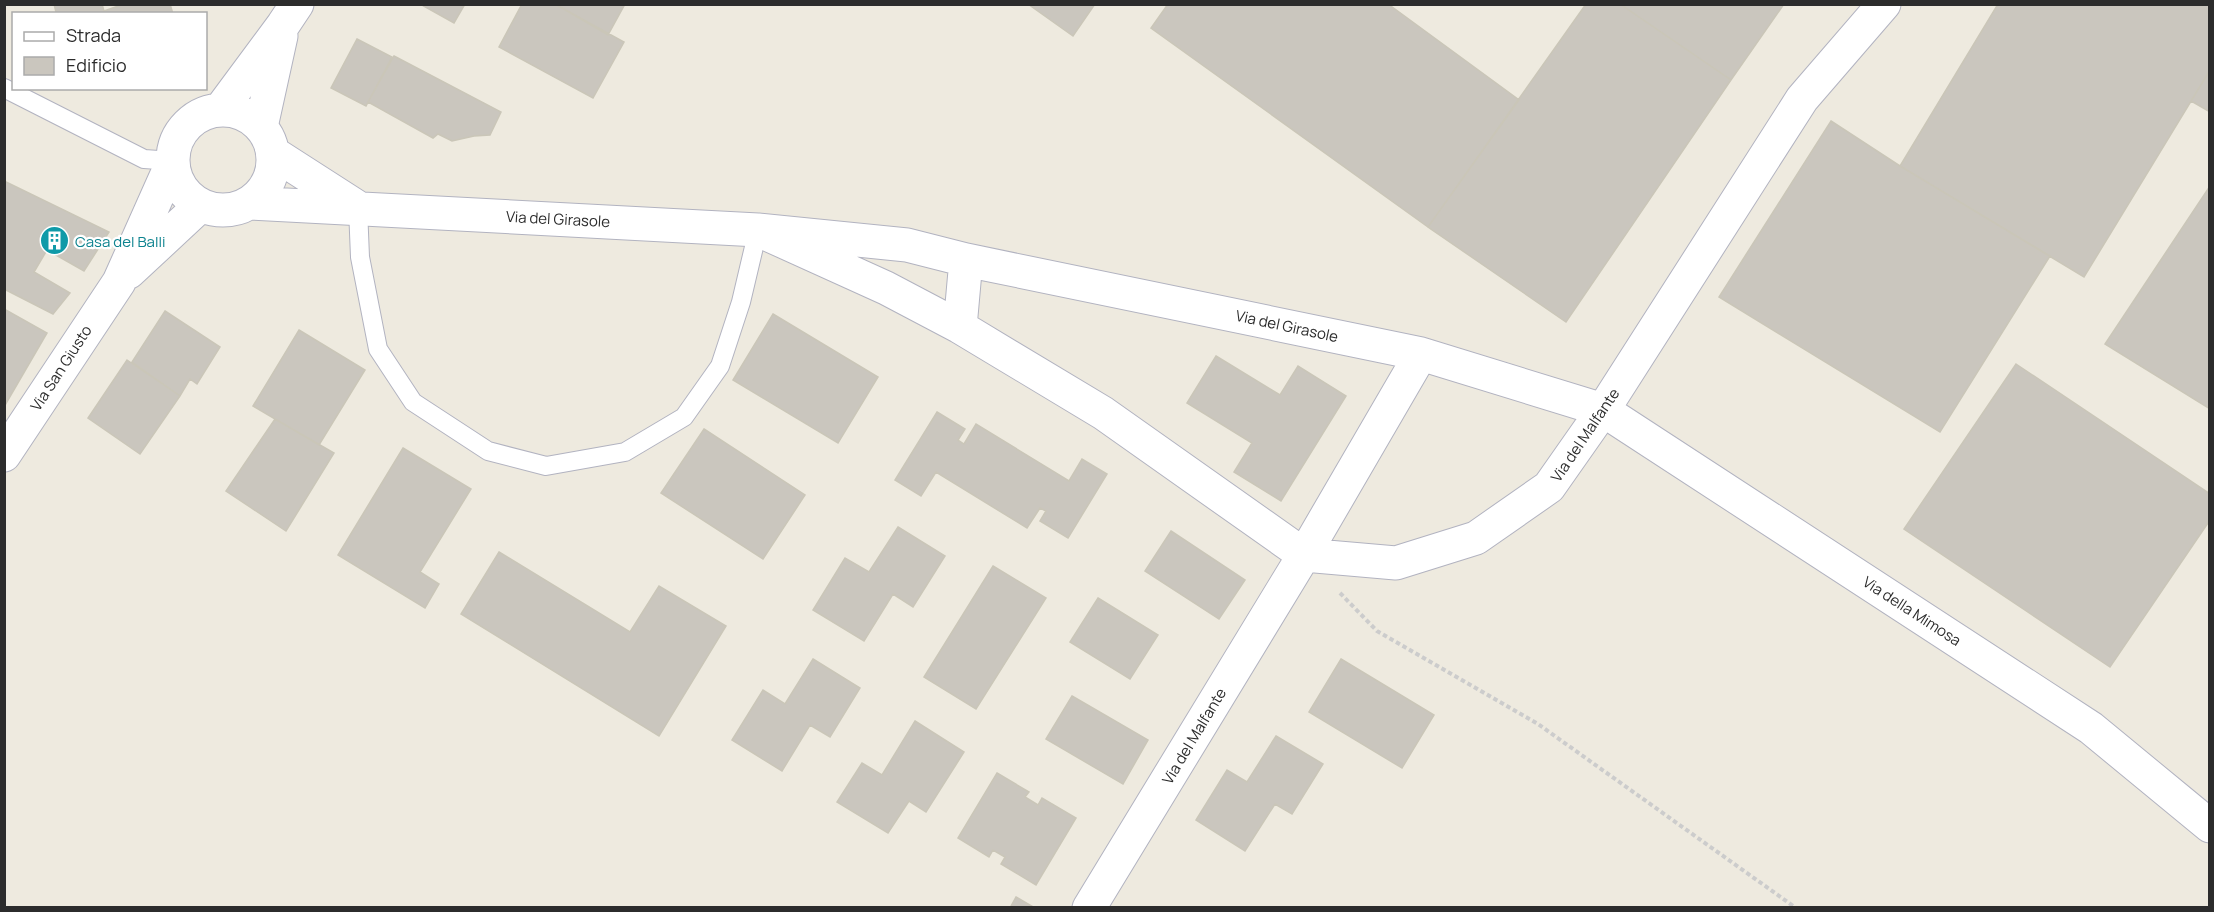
<svg xmlns="http://www.w3.org/2000/svg" width="2214" height="912" viewBox="0 0 2214 912" font-family="Manrope,sans-serif">
  <rect width="100%" height="100%" fill="#eeeadf"/>
  <!-- building -->
  <path fill="#cac6be" stroke="#cac6b8" stroke-width="1.5" d="M54 4H102L104 11 124 4H170L173 14H51L56 12Z
    M420 4H465L454 23Z
    M522 4H555L624 42 593 98 499 47Z
    M555 4H625L608 35Z
    M1028 4H1095L1073 36Z
    M1168 4H1388L1519 100 1428 227 1151 28Z
    M1586 4H1620L1731 80 1566 322 1428 227Z
    M1620 4H1784L1731 80Z
    M1998 4H2210V70L2084 277 1900 166Z
    M357 39 392 57 366 106 331 88Z
    M394 56 501 112 490 135 474 136 452 141 438 134 433 138 368 102Z
    M2210 70V112L2191 101Z
    M1831 121 1900 166 2050 256 1940 432 1719 297Z
    M4 181 109 232 84 271 47 250 34 272 70 293 53 314 4 289Z
    M2210 186V409L2105 344Z
    M4 309 47 333 4 407Z
    M165 311 220 347 197 384 190 379 180 396 132 362Z
    M773 314 878 377 838 443 733 380Z
    M299 330 365 370 319 445 253 406Z
    M1216 356 1280 395 1298 366 1346 396 1281 501 1234 472 1252 443 1187 403Z
    M127 360 180 396 140 454 88 418Z
    M2016 364 2210 494V520L2110 667 1904 529Z
    M937 412 965 429 958 440 964 444 976 424 1069 481 1082 459 1107 474 1068 538 1040 521 1046 511 1040 508 1027 528 936 472 921 496 895 480Z
    M275 419 334 453 286 531 226 491Z
    M704 429 805 495 763 559 661 493Z
    M403 448 471 489 420 572 439 584 425 608 338 555Z
    M898 527 945 556 913 607 893 594 864 641 813 610 845 558 869 572Z
    M1171 531 1245 580 1219 619 1145 571Z
    M499 552 630 632 659 586 726 626 659 736 461 614Z
    M993 566 1046 598 976 709 924 677Z
    M1098 598 1158 635 1130 679 1070 642Z
    M813 659 860 688 830 737 810 725 782 771 732 740 763 690 785 704Z
    M1341 659 1434 715 1402 768 1309 712Z
    M1072 696 1148 740 1123 784 1046 739Z
    M915 721 964 752 926 812 909 801 888 833 837 802 862 763 882 775Z
    M1276 736 1323 764 1292 814 1275 804 1245 851 1196 820 1227 770 1247 782Z
    M997 773 1029 792 1025 797 1038 805 1042 798 1076 818 1036 885 1001 864 1005 857 993 850 989 857 958 838Z
    M1016 897 1035 908H1010Z"/>
  <g fill="none" stroke-linecap="round" stroke-linejoin="round">
    <defs>
      <path id="service" d="M4 88 144 159 173 161
        M358 208 360 257 378 349 413 402 488 451 546 466 625 452 684 417 720 366 741 302 758 230"/>
      <path id="minor" d="M220 110 283 25 297 4
        M173 160a50 50 0 1 1 100 0a50 50 0 1 1-100 0Z
        M261 127 281 36
        M273 153 357 207
        M250 203 758 230 907 245 966 260 960 327 886 288 758 230
        M966 260 1421 354 1603 410 2091 728 2210 826
        M129 272 201 205
        M960 327 1103 413 1304 555
        M4 455 119 282 173 161
        M1304 555 1396 563 1476 538 1549 487 1603 410 1802 99 1884 4
        M1089 908 1304 555 1421 354"/>
    </defs>
    <!-- service casing -->
    <use href="#service" stroke="#b2b3c0" stroke-width="20"/>
    <!-- minor casing -->
    <use href="#minor" stroke="#b2b3c0" stroke-width="35"/>
    <!-- path -->
    <path stroke="#ccc" stroke-width="4" stroke-dasharray="4.5 3" stroke-linecap="butt" d="M1340 593 1377 631 1538 724 1796 908"/>
    <!-- service -->
    <use href="#service" stroke="#fff" stroke-width="18"/>
    <!-- minor -->
    <use href="#minor" stroke="#fff" stroke-width="33"/>
  </g>
  <!-- icons -->
  <defs>
    <symbol id="building-disc" viewBox="-11 -11 22 22"><circle r="9.5" fill="#0f9aa8" stroke="#fff"/><path d="M-4-6H4V6H1V3H-1V6H-4ZM-2.5-4.3h1.7v1.8h-1.7ZM.8-4.3h1.7v1.8H.8ZM-2.5-1h1.7V.8h-1.7ZM.8-1h1.7V.8H.8Z" fill="#fff"/></symbol>
  </defs>
  <g fill-rule="evenodd">
    <use href="#building-disc" x="38" y="224" width="33" height="33"/>
  </g>
  <g text-anchor="middle" dominant-baseline="central" stroke-width="4.5" stroke-linejoin="round" paint-order="stroke">
    <!-- street labels -->
    <g font-size="15" fill="#2c2c2c" stroke="#fff">
      <text transform="translate(558 219) rotate(3)">Via del Girasole</text>
      <text transform="translate(1287 326) rotate(12)">Via del Girasole</text>
      <text transform="translate(61 368) rotate(-57)">Via San Giusto</text>
      <text transform="translate(1585 435) rotate(-56)">Via del Malfante</text>
      <text transform="translate(1912 611) rotate(33)">Via della Mimosa</text>
      <text transform="translate(1194 736) rotate(-59)">Via del Malfante</text>
    </g>
    <!-- culture labels -->
    <g font-size="15" fill="#0d838f" stroke="#fff" text-anchor="start">
      <text x="75" y="241">Casa del Balli</text>
    </g>
  </g>
  <!-- border -->
  <rect width="2214" height="912" fill="none" stroke="#2c2c2c" stroke-width="12"/>
  <!-- legend -->
  <rect x="12" y="12" width="195" height="78" fill="#ffffff" stroke="#ababab" stroke-width="1.5"/>
  <rect x="24" y="32" width="30" height="9" fill="#ffffff" stroke="#ababab" stroke-width="1.5"/>
  <text x="66" y="42" font-size="18" fill="#2c2c2c">Strada</text>
  <rect x="24" y="57" width="30" height="18" fill="#cac6be" stroke="#ababab" stroke-width="1.5"/>
  <text x="66" y="72" font-size="18" fill="#2c2c2c">Edificio</text>
</svg>
